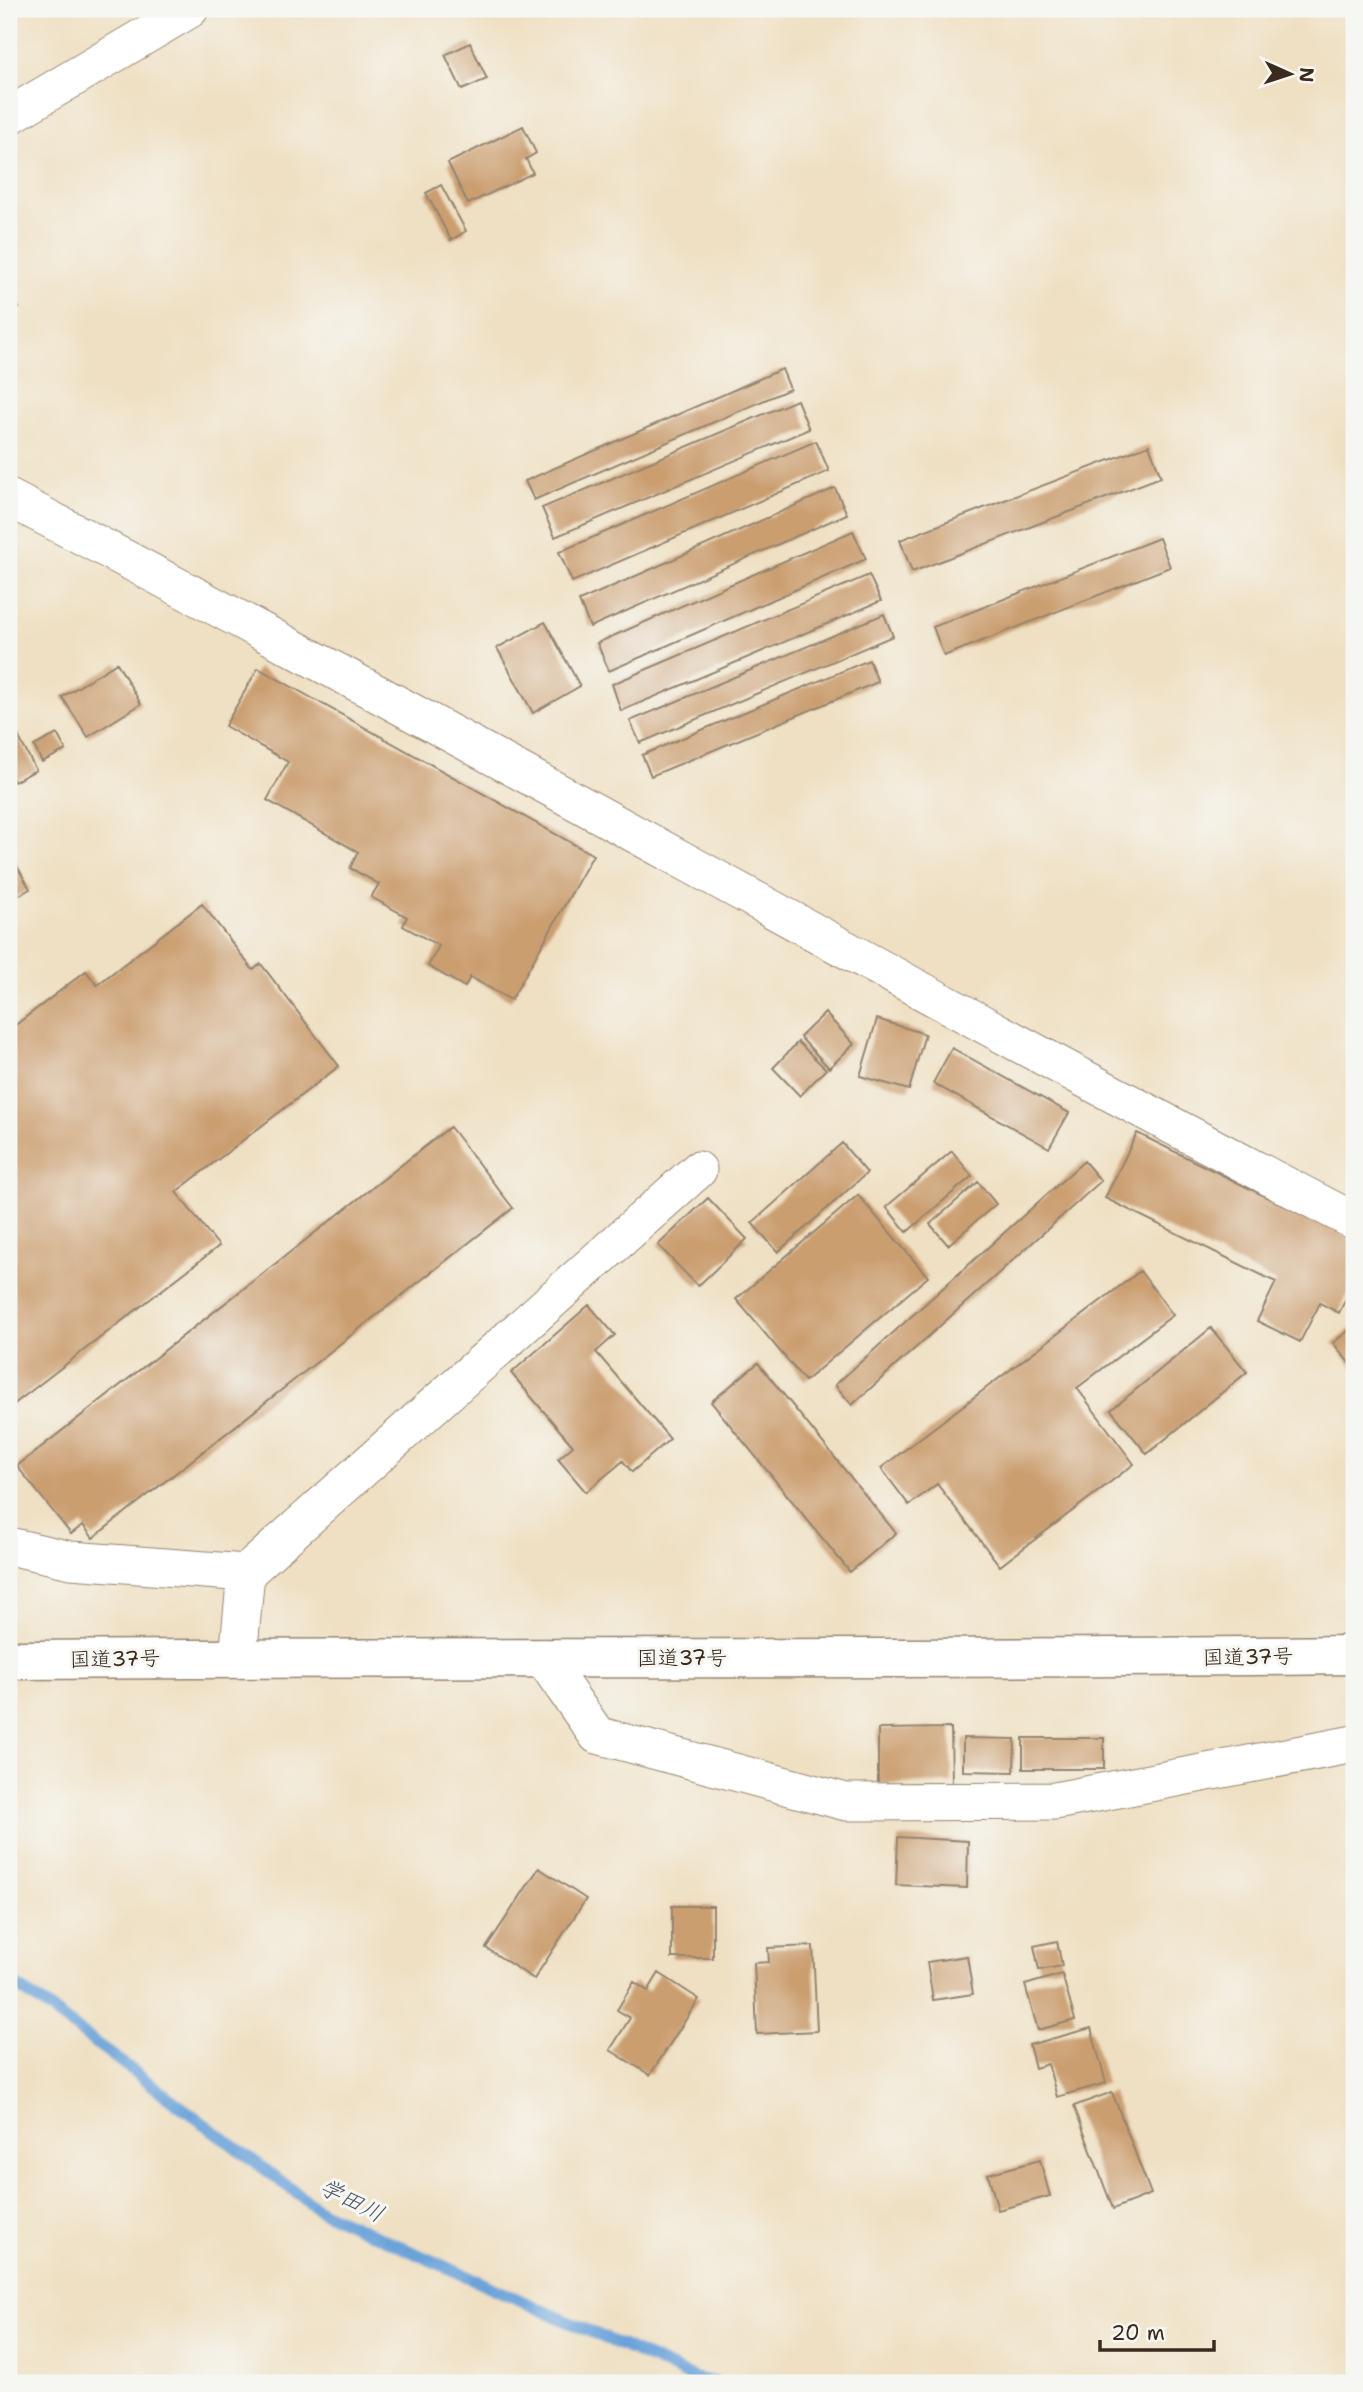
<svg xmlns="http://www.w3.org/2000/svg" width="1363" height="2392" viewBox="0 0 1363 2392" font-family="'Shantell Sans','Klee One',sans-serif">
  <rect width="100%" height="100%" fill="#f6f6f2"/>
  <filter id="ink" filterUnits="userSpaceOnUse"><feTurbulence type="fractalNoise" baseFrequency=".0143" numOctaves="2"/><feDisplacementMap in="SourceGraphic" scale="14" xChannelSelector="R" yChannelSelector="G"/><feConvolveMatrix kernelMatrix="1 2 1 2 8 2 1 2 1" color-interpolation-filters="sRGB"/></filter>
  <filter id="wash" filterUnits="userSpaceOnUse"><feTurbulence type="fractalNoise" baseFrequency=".00686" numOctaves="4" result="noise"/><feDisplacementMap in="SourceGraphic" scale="28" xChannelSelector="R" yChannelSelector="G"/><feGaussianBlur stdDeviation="1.57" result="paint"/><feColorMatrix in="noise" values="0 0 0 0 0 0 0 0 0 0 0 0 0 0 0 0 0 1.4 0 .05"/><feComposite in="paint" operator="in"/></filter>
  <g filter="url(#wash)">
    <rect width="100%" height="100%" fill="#efe0c3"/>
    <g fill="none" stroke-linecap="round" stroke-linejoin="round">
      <!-- stream -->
      <path stroke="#6ba2d9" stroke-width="12" d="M9 1981 42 2003 321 2211 694 2378 718 2383"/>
    </g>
    <g id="blocks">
      <!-- building -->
      <path fill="#cb9e70" d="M470 43 487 79 462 90 445 55Z
        M523 126 536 153 526 159 533 173 468 204 448 163Z
        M441 185 466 231 451 240 426 193Z
        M9 287 19 308 9 313Z
        M782 369 790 389 534 500 525 481Z
        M797 400 809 429 555 537 542 508Z
        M816 441 829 471 572 582 559 552Z
        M1149 445 1161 477 912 572 900 540Z
        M835 488 847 514 590 627 579 601Z
        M853 531 866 559 609 671 597 643Z
        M1159 538 1170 567 944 656 933 627Z
        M869 575 881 601 621 711 612 684Z
        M884 614 893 636 640 743 630 721Z
        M545 622 580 686 533 713 497 648Z
        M869 660 878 682 651 776 642 755Z
        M117 663 141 704 88 737 62 697Z
        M258 668 593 855 511 1000 470 977 465 987 428 966 439 946 403 926 407 917 371 897 379 884 350 868 358 852 267 800 288 762 225 726Z
        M16 732 36 770 14 782 9 773V735Z
        M57 734 66 750 42 762 34 746Z
        M9 852 30 889 9 901Z
        M202 904 253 970 261 964 339 1066 176 1192 219 1246 9 1408V1030L86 971 97 985Z
        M825 1013 854 1044 829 1068 800 1037Z
        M877 1019 925 1034 909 1090 860 1076Z
        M798 1042 826 1069 800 1096 773 1068Z
        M952 1048 1069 1113 1049 1148 933 1083Z
        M450 1127 513 1208 93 1538 83 1525 71 1534 17 1466Z
        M1137 1133 1354 1240V1282L1339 1313 1320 1303 1300 1342 1257 1321 1276 1282 1105 1198Z
        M842 1143 867 1173 778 1252 752 1223Z
        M952 1151 972 1176 907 1232 886 1207Z
        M1084 1161 1101 1181 852 1405 835 1385Z
        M978 1182 996 1204 948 1245 930 1224Z
        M858 1195 928 1277 805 1381 736 1299Z
        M708 1198 747 1239 698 1286 658 1245Z
        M1140 1271 1173 1315 1077 1388 1134 1464 1000 1566 937 1484 909 1505 881 1468Z
        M589 1305 615 1335 596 1352 670 1439 632 1472 623 1461 586 1492 558 1459 573 1446 511 1373Z
        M1354 1326V1369L1333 1343Z
        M1211 1328 1247 1372 1147 1454 1111 1410Z
        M758 1363 896 1533 850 1572 711 1402Z
        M951 1728 952 1783 878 1784V1729Z
        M963 1738 1015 1739 1014 1772 963 1771Z
        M1023 1738H1104V1769H1023Z
        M898 1837 968 1841 967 1888 896 1885Z
        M539 1868 586 1899 534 1979 486 1948Z
        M672 1906H713V1958H672Z
        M1057 1941 1062 1966 1039 1970 1034 1946Z
        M813 1946 817 2031 757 2034 754 1963 769 1962 768 1948Z
        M967 1956 973 1994 933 2000 927 1962Z
        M659 1973 699 1999 650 2075 610 2050 630 2018 617 2010 634 1982 648 1991Z
        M1062 1974 1075 2020 1038 2030 1025 1985Z
        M1091 2028 1106 2083 1057 2097 1048 2064 1035 2068 1029 2045Z
        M1112 2092 1151 2194 1113 2209 1074 2106Z
        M1040 2160 1050 2196 998 2210 988 2174Z"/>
    </g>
  </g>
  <g filter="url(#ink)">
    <use href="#blocks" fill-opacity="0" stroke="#958570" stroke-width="2"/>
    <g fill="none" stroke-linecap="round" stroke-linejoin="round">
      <defs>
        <path id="minor" d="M9 116 190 9
          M9 498C461 732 902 987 1354 1221
          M9 1546 71 1560 246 1573
          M238 1658 246 1573 698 1170
          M543 1658 597 1735 846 1802 1055 1801 1354 1744"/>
        <path id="highway" d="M9 1660C457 1656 906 1661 1354 1655"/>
      </defs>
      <!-- minor casing -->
      <use href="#minor" stroke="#958570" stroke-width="39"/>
      <!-- highway casing -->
      <use href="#highway" stroke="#958570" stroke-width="41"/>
      <!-- minor -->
      <use href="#minor" stroke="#fff" stroke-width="37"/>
      <!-- highway -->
      <use href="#highway" stroke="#fff" stroke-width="38"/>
    </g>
  </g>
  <g text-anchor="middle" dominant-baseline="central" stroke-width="6" stroke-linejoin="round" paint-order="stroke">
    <!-- street labels -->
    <g font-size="21" fill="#3b2a1e" stroke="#f6f6f2">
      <text transform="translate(1248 1657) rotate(-1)">国道37号</text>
      <text x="682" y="1658">国道37号</text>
      <text transform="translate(115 1659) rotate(-1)">国道37号</text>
    </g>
    <!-- water labels -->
    <g font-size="23" font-style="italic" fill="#4c545f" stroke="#f6f6f2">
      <text transform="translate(352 2200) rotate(27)">学田川</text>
    </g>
  </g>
  <!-- margin -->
  <rect width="1363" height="2392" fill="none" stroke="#f6f6f2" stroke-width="35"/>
  <!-- north arrow -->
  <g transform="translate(1290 74) rotate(93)" stroke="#f6f6f2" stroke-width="5" paint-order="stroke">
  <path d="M0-5L12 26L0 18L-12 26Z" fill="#3b2a1e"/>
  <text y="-10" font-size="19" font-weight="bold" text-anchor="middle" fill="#3b2a1e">N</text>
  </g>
  <!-- scale -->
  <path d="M1100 2340v10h114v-10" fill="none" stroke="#3b2a1e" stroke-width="3.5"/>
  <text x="1111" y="2340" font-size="21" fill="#3b2a1e" stroke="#f6f6f2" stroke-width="5" paint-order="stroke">20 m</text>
</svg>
